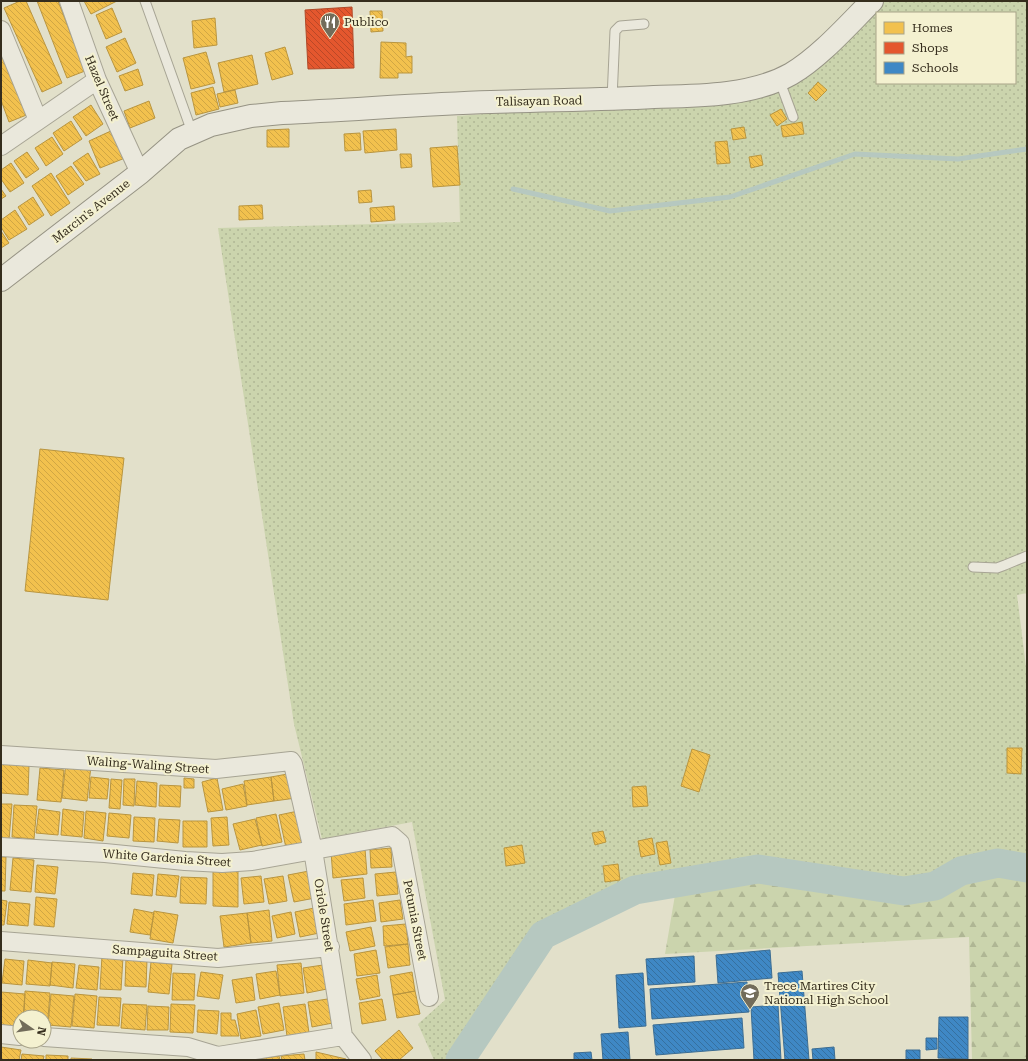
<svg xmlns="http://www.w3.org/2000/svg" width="1028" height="1061" viewBox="0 0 1028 1061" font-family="'Roboto Serif',serif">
  <defs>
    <pattern id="grass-dots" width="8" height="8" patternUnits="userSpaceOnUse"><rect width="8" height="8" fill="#cbd4ad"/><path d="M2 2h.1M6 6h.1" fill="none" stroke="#afb694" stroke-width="1.8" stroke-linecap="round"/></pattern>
    <pattern id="forest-firs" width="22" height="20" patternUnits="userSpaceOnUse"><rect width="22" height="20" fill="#cbd4ad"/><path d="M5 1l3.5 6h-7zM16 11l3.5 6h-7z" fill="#afb694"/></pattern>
    <pattern id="homes-back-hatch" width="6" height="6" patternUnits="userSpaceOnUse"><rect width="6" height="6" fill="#f2c14e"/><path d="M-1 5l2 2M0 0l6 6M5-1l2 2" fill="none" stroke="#d0a644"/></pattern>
    <pattern id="shops-back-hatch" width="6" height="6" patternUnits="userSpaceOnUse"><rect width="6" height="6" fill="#e4572e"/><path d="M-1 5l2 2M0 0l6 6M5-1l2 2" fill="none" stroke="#ba4827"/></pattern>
    <pattern id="schools-back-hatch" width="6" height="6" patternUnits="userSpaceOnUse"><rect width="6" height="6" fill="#3f88c5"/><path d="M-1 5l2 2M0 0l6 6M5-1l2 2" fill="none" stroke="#36709f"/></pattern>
  </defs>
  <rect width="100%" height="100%" fill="#e2e0ca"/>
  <!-- grass -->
  <path fill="url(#grass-dots)" fill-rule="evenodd" d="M885 1H1027V593L1017 595 1027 675V865L998 861 961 867 933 883 905 887 758 864 635 886 540 934 457 1060H434L418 1024 445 1000 412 822 322 839 294 724 218 228 460 222 457 116 747 95 853 35ZM877 13H1015V83H877Z"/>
  <!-- forest -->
  <path fill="url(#forest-firs)" d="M995 869 1022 872 1027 874V1060H972L969 937 665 954 676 889 755 875 903 898 944 889 970 874Z"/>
  <!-- homes -->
  <path fill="url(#homes-back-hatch)" stroke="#b9953f" d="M20 1H26L62 83 42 92 4 8Z
    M37 1H58L85 71 67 78Z
    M84 1H117L91 14Z
    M112 8 122 32 106 39 96 15Z
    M370 11H382L383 31 371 32Z
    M215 18 217 45 194 48 192 21Z
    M125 38 136 63 117 72 106 47Z
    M381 42 406 43V57L412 56V73H398V78H380Z
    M1 44 29 114 9 122 1 100Z
    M285 47 293 74 272 80 265 53Z
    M206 52 215 83 191 89 183 58Z
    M252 55 258 84 224 92 218 63Z
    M138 69 143 85 125 91 119 76Z
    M818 82 827 90 816 101 808 93Z
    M213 87 219 109 196 115 191 93Z
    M235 90 238 103 220 107 217 94Z
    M149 101 155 118 130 128 124 111Z
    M91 105 103 124 86 136 73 117Z
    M781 109 787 119 777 126 770 115Z
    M71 121 82 139 64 151 53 133Z
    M802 122 804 134 783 137 781 126Z
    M744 127 746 138 733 140 731 129Z
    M289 129V147H267V130Z
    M396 129 397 150 365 153 363 131Z
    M113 130 125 158 100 168 89 141Z
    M360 133 361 150 345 151 344 134Z
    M52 137 63 154 46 166 35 148Z
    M727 141 730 163 717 164 715 142Z
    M457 146 460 185 433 187 430 148Z
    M27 152 39 169 26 178 14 161Z
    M88 153 100 174 86 181 73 163Z
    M400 154H411L412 167 401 168Z
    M761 155 763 165 751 168 749 157Z
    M11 163 24 183 10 192 1 179V170Z
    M71 166 84 184 68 195 56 176Z
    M51 173 70 203 51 216 32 186Z
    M1 189 6 196 1 199Z
    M371 190 372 202 359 203 358 191Z
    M33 197 44 215 29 225 18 207Z
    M262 205 263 219 239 220V206Z
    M394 206 395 220 371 222 370 208Z
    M15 210 27 229 9 240 1 227V220Z
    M1 231 9 243 1 248Z
    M40 449 124 458 108 600 25 591Z
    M1007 748H1022L1021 774 1007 773Z
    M692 749 710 755 699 792 681 786Z
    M1 763 29 765 28 795 1 793Z
    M66 763 91 766 87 801 62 798Z
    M40 768 64 770 61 802 37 800Z
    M293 773 296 798 274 801 271 777Z
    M91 777 109 779 107 799 89 798Z
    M271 777 274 801 247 805 244 781Z
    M184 778 194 779V788H184Z
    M217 778 223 810 208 812 202 782Z
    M111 779 122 780 120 809 109 808Z
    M124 779H135L134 806 123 805Z
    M137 781 157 783 156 807 135 805Z
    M243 784 247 806 226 810 222 789Z
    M160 785 181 786 180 807 159 806Z
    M646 786 648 806 633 807 632 787Z
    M1 804H12L9 840H1Z
    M14 805 37 806 34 839 12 837Z
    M39 809 60 812 58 835 36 833Z
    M63 809 84 812 82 837 61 835Z
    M303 810 309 843 286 848 279 815Z
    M86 811 106 813 103 841 84 838Z
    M109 813 131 815 129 838 107 836Z
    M276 814 282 842 262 846 256 818Z
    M134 817 155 818 154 842 133 841Z
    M227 817 229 845 213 846 211 818Z
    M159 819 180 820 178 843 157 841Z
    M255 819 262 845 240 850 233 824Z
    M183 821H207V847H183Z
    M603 831 606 842 595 845 592 833Z
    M652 838 655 854 641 857 638 841Z
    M667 841 671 863 660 865 656 843Z
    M522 845 525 863 506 866 504 848Z
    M391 848 392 867 371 868 370 850Z
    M365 849 367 874 333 878 331 852Z
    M1 857H6L5 891H1Z
    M13 858 34 860 31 892 10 890Z
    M618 864 620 880 605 882 603 866Z
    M37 865 58 867 55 894 35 892Z
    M213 871H238V907L213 906Z
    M309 871 315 898 294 902 288 875Z
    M396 872 398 894 377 896 375 874Z
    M133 873 154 875 152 896 131 894Z
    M158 874 179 876 176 897 156 895Z
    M261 876 264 902 244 904 241 878Z
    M283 876 287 901 269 904 264 879Z
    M181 877 207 878 206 904 180 903Z
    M363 878 365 898 344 901 341 880Z
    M36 897 57 899 54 927 34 925Z
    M1 900 7 901 4 925H1Z
    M373 900 376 921 346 925 344 904Z
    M400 900 403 919 381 922 379 903Z
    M9 902 30 904 28 926 7 924Z
    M319 907 324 932 300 937 295 912Z
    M134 909 154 913 150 935 130 932Z
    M269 910 272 941 251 943 247 913Z
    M154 911 178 915 173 943 150 939Z
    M291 912 295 934 277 938 272 916Z
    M247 913 251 943 224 947 220 916Z
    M406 924 408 944 384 946 383 926Z
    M371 927 375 946 350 951 346 932Z
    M408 944 410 965 388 968 385 947Z
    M376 950 380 973 357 976 354 954Z
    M102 956 123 957 121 990 100 989Z
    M5 959 24 961 22 985 2 983Z
    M126 959 147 960 146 987 125 986Z
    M28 960 52 963 50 986 26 984Z
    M52 962 75 964 73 988 50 985Z
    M151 962 172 964 169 994 148 992Z
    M301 963 304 993 280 996 277 965Z
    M79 965 99 967 97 990 76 988Z
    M323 965 327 989 307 993 303 968Z
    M276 971 280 995 260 999 256 974Z
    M201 972 223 975 219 999 197 996Z
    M412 972 415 991 393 995 390 976Z
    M173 973 195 974 194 1000H172Z
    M377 975 380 996 360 1000 356 979Z
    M252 977 255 1000 236 1003 232 980Z
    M25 991 50 993 47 1030H44V1017H24Z
    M415 991 420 1014 397 1018 393 995Z
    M1 992 25 994 23 1017H20V1028L1 1027Z
    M51 994 74 996 71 1027 48 1025Z
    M75 994 97 996 94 1028 72 1026Z
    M99 997 121 998 119 1026 97 1025Z
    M334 998 338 1022 312 1027 308 1002Z
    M382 999 386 1020 362 1024 359 1003Z
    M279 1003 284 1030 263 1034 258 1007Z
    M123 1004 147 1005 145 1030 121 1028Z
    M171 1004 195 1005 193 1033 170 1032Z
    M305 1004 309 1033 287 1036 283 1007Z
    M148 1006 169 1007 168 1030H147Z
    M198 1010 219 1011 217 1034 197 1032Z
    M256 1010 261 1036 241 1039 237 1014Z
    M221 1013H231V1020H235L239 1036H221Z
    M399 1030 413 1048 399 1060H383L375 1051Z
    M1 1047 21 1050 19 1060H1Z
    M316 1052 346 1059 345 1060H316Z
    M22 1054 44 1056 43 1060H21Z
    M304 1054 305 1060H282L281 1056Z
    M46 1055 68 1056V1060H46Z
    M279 1056 280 1060H257V1059Z
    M71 1058 92 1059V1060H71Z"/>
  <!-- shops -->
  <path fill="url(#shops-back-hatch)" stroke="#b04a29" d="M352 7 354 68 308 69 305 10Z"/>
  <!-- schools -->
  <path fill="url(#schools-back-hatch)" stroke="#3c6d93" d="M770 950 772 978 718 983 716 955Z
    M694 956 695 982 648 985 646 959Z
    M802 971 809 1060H785L778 973Z
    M643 973 646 1026 619 1028 616 975Z
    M747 982 749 1012 652 1019 650 989Z
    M778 1005 781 1060H754L751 1007Z
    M939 1017H968V1059L938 1058Z
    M742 1018 744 1048 656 1055 653 1025Z
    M628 1032 630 1060H603L601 1034Z
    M926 1038H937V1049L926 1050Z
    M834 1047 835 1060H813L812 1049Z
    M906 1050H920V1060H906Z
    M591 1052 592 1060H574V1053Z"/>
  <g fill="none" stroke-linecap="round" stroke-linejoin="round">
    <!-- stream -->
    <path stroke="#b6c8c0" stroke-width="5" d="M513 189 610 211 730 197 855 154 958 159 1027 149"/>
    <!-- river -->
    <path stroke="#b6c8c0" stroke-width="29" d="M460 1060 543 935 635 890 758 869 904 891 935 886 961 871 998 863 1027 868"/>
    <defs>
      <path id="service" d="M145 1 192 132
        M779 79 793 117
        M612 99 615 31 620 26 644 24
        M973 567 997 568 1005 565 1027 556"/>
      <path id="minor" d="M69 1 97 80 140 173
        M1 30 38 120
        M1 146 97 80
        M1 755 216 769 291 761 293 764 313 850 343 1036 362 1060
        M1 847 105 853 185 861 222 863 252 861 392 836 400 843 429 997
        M1 941 218 958 330 947
        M1 1034 20 1036
        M44 1037 188 1047 218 1056 343 1036"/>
      <path id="secondary" d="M1 280 140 173 179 139 211 125 251 116 282 113C352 110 422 104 491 102 545 100 600 100 654 97 697 96 752 96 791 74 820 57 848 25 872 1"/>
    </defs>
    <!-- service casing -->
    <use href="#service" stroke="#a7a494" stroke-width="11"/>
    <!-- minor casing -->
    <use href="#minor" stroke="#a7a494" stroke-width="20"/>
    <!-- secondary casing -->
    <use href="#secondary" stroke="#969384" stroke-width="24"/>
    <!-- service -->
    <use href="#service" stroke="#eae8dc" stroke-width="9"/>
    <!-- minor -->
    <use href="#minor" stroke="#eae8dc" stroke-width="18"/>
    <!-- secondary -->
    <use href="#secondary" stroke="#eae8dc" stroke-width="22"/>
  </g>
  <!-- icons -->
  <defs>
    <symbol id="restaurant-pin" viewBox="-11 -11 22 30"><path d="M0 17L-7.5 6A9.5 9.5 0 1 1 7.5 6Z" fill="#726c5a" stroke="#f4f1d0"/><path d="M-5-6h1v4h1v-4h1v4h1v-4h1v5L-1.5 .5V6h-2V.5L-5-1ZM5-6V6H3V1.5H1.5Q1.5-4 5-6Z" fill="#fff"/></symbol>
    <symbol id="school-pin" viewBox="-11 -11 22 30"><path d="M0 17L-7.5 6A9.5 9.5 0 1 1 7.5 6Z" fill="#726c5a" stroke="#f4f1d0"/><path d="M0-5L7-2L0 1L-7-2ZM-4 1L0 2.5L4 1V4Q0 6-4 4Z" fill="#fff"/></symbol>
  </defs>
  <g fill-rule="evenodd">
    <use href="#restaurant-pin" x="319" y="11" width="22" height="30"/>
    <use href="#school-pin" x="739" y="982" width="22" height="30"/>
  </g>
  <g text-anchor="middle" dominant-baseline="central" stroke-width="4" stroke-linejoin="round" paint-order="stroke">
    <!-- poi labels -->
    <g font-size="12" fill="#352d1d" stroke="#f4f1d0" text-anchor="start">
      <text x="344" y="22">Publico</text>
      <text x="764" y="986">Trece Martires City<tspan x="764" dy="14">National High School</tspan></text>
    </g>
    <!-- street labels -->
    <g font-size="12" fill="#352d1d" stroke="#f4f1d0">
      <text transform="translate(102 88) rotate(67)">Hazel Street</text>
      <text transform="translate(539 101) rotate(-1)">Talisayan Road</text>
      <text transform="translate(91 211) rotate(-38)">Marcin's Avenue</text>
      <text transform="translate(148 765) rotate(4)">Waling-Waling Street</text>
      <text transform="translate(167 858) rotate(4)">White Gardenia Street</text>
      <text transform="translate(324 915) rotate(81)">Oriole Street</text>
      <text transform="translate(415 920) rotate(79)">Petunia Street</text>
      <text transform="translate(165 953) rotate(4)">Sampaguita Street</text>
    </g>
  </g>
  <!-- border -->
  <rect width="1028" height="1061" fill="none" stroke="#352d1d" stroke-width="4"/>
  <!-- legend -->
  <rect x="876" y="12" width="140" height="72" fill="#f4f1d0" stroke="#a8a388"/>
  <rect x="884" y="22" width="20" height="12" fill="#f2c14e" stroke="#a8a388"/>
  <text x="912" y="32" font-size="12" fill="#352d1d">Homes</text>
  <rect x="884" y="42" width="20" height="12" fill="#e4572e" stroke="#a8a388"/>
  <text x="912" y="52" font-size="12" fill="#352d1d">Shops</text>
  <rect x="884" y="62" width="20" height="12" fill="#3f88c5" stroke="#a8a388"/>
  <text x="912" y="72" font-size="12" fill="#352d1d">Schools</text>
  <!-- north arrow -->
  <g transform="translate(32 1029) rotate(103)"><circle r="19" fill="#f4f1d0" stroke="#a8a388"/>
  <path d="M0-3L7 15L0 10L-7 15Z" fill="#726c5a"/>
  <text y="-6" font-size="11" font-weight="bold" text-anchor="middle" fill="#352d1d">N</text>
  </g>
</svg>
